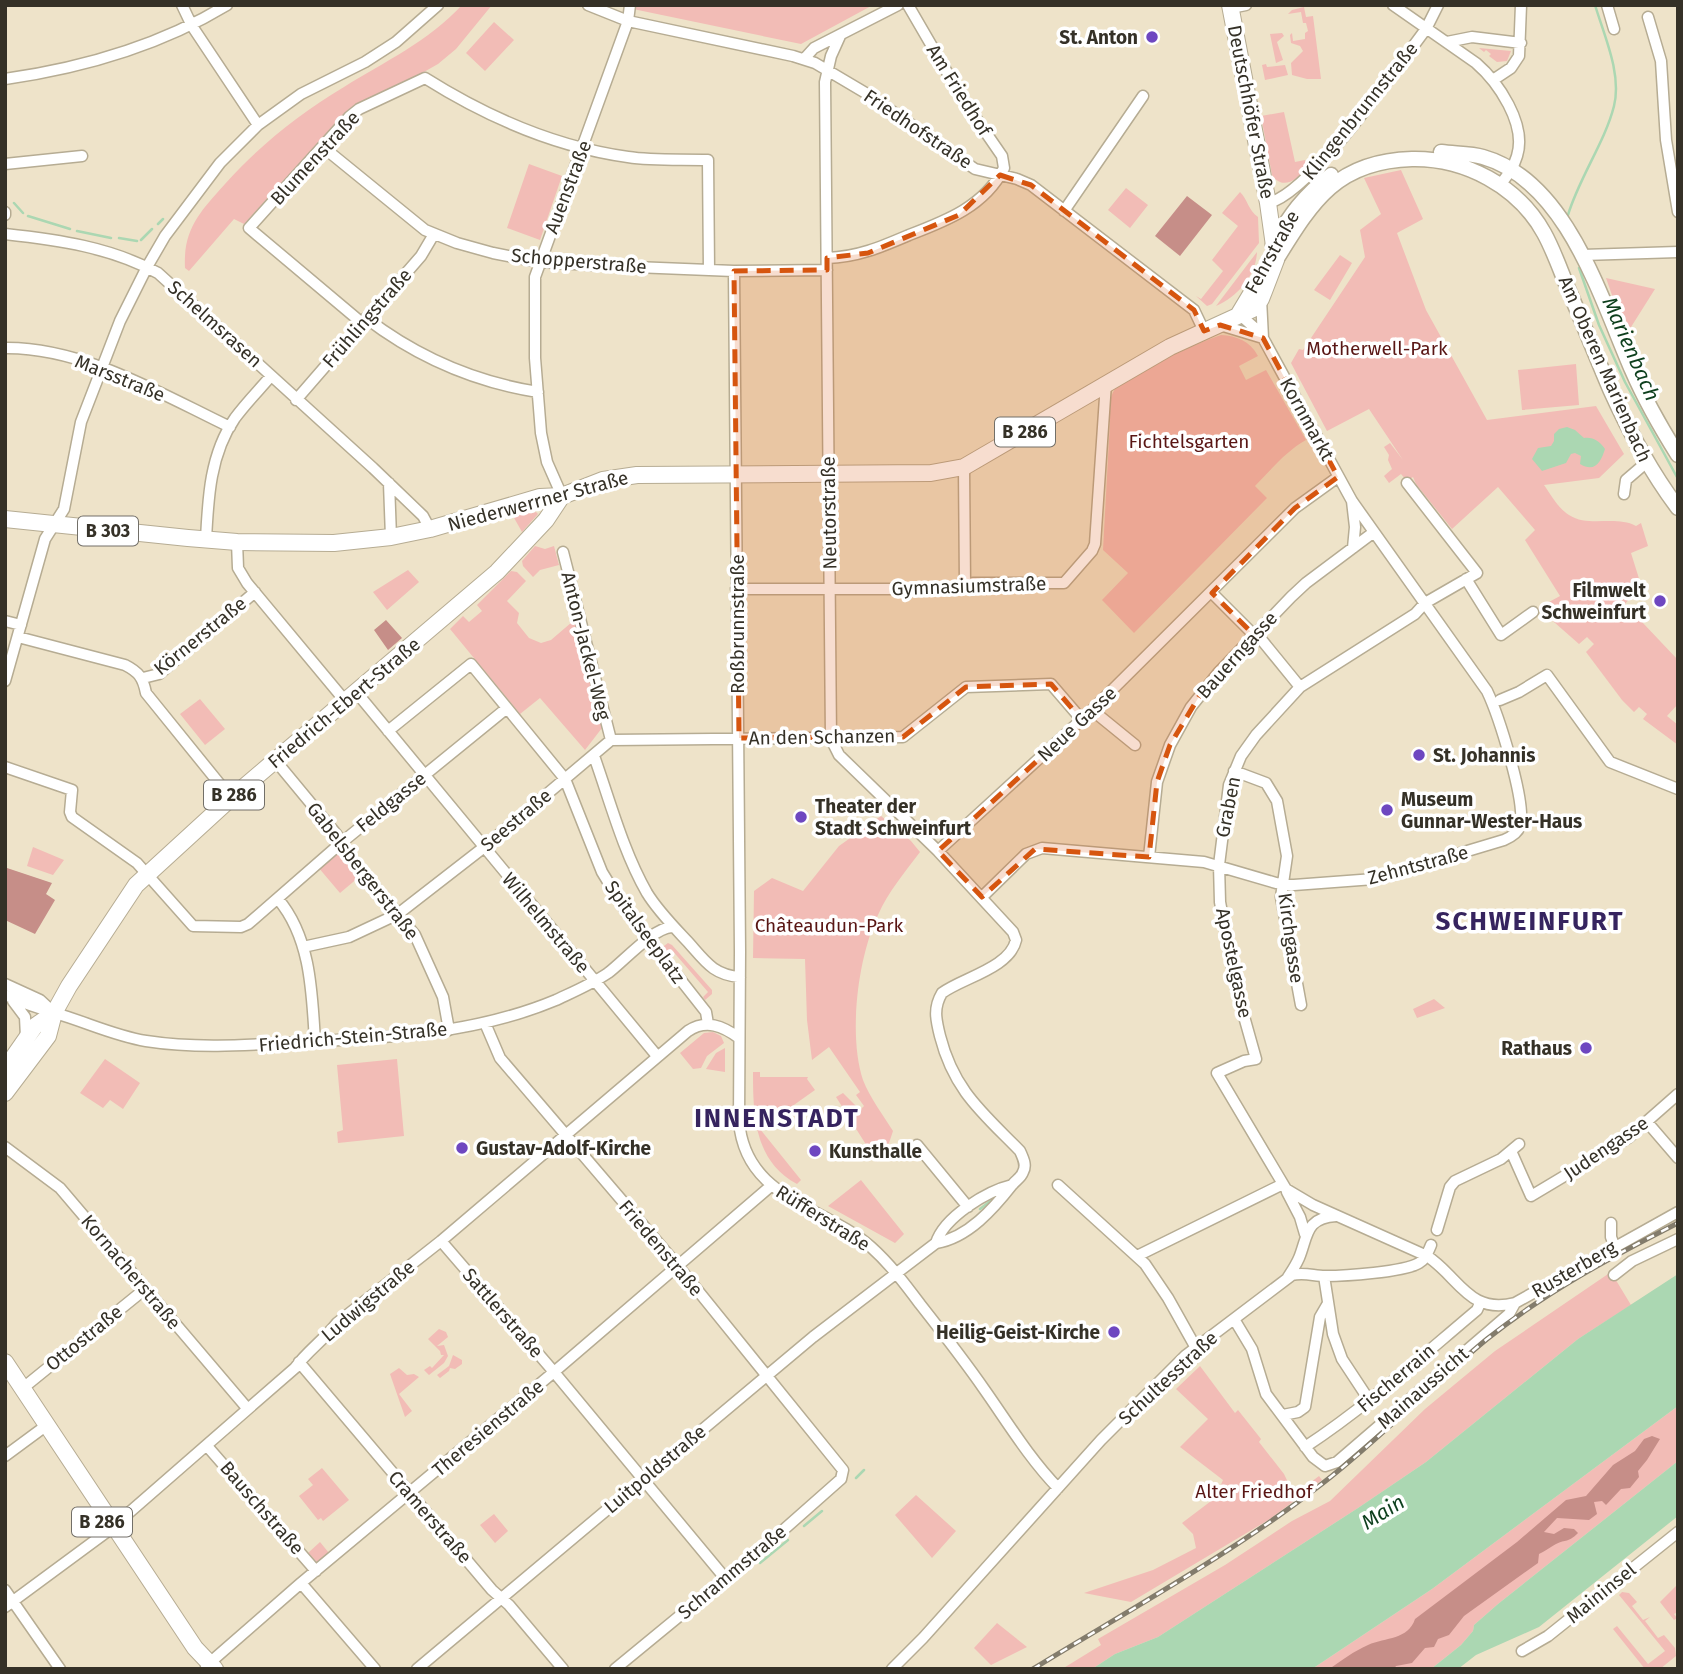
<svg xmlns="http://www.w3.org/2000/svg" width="1683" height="1674" viewBox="0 0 1683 1674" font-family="'Fira Sans',sans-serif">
  <rect width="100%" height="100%" fill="#eee3c9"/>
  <!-- green -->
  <path fill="#f2bcb6" d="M462 5H492L456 49 438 64 341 119 244 224 234 219 189 271 185 268C183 229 200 212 225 184 260 145 299 114 344 87 384 62 429 41 462 5Z
    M633 5H873L801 44 633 9Z
    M1304 7 1306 17 1313 16 1321 79H1307L1292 75 1291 63 1303 51 1300 46 1291 43 1290 35 1292 33 1293 41 1305 39V33L1308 31 1306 23H1303L1301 12 1288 14 1292 10Z
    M494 22 514 40 485 71 466 53Z
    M1282 33 1284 36 1277 42 1283 60 1276 63 1270 34Z
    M1479 48 1511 51 1507 61 1497 62 1489 56 1491 54 1486 50 1484 52Z
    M1266 64 1267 67 1285 65 1288 75 1265 80 1262 65Z
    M1284 112 1295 162 1305 160 1308 170C1296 179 1283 191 1272 175L1261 116Z
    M529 164 562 176 540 240 507 228Z
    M1401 170 1423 219 1397 233 1426 310 1487 420 1596 406 1624 454 1599 478 1544 485C1551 495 1558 508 1569 515 1589 528 1615 515 1636 526L1641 523 1648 546 1631 553 1641 585 1625 604 1678 660V704L1667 716 1678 725V745L1643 719 1647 714 1639 707 1634 712 1622 700 1586 652 1594 644 1587 637 1579 644 1538 608 1560 596 1525 540 1535 530 1498 487 1452 529 1416 484 1413 477 1407 481 1401 474 1389 483 1384 476 1392 469 1388 460 1389 455 1384 447 1390 443 1403 460 1369 409 1327 431 1291 363 1299 349 1303 350 1365 257 1360 230 1381 214 1364 178Z
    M1126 188 1148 205 1130 228 1108 210Z
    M1240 192C1248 200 1248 210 1258 217L1259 243 1212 304 1207 306 1196 296 1201 299 1223 271 1212 260 1238 226 1222 213Z
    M1257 252C1256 276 1237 297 1216 306Z
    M1340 255 1352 263 1330 300 1314 290Z
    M1606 278 1655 289 1626 335Z
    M1221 335C1237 336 1250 341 1258 356L1239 366 1246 380 1266 370 1306 440C1286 451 1272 469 1255 486L1267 498 1134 633 1102 600 1128 573 1103 550 1110 422 1107 421C1109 412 1109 397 1115 389 1124 376 1202 341 1221 335Z
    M1576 364 1579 405 1522 410 1518 370Z
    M536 512 538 514 522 532 513 516Z
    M535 546 545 549 554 546 559 565 540 570 533 577 523 566 522 561Z
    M408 570 419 582 387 610 373 592Z
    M511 571 517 572 526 581 507 601 519 613 517 623 529 638 541 643 551 640 572 622 576 623 602 728 585 750 540 698 520 714 450 629 463 616 469 622 482 611 477 605Z
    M200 699 225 729 205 745 180 714Z
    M881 816 911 841 920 852C905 872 888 892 878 915 858 957 848 1035 863 1080 870 1098 883 1115 893 1131L889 1143 878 1152 877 1162 836 1097 843 1093 860 1110 864 1106 856 1095 860 1092 829 1047 812 1060 807 1020 805 959 753 958 754 891 772 878 803 891 839 846Z
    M33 847 64 860 53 875 27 866Z
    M337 852 359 877 340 893 318 867Z
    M668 943 672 945 712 990V994L705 1000 703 997 708 992 671 949 665 953 661 948Z
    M1434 999 1445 1008 1417 1018 1413 1009Z
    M713 1032 721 1036 724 1043 707 1056 701 1068 693 1069 680 1053 704 1033Z
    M725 1048V1072L706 1069 716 1053Z
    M105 1059 140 1083 123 1109 110 1100 103 1108 80 1093Z
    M397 1059 404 1136 338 1143 337 1132 343 1130 337 1065Z
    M753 1072H760V1077H808L807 1079 815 1090 760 1129 801 1180 797 1184C754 1161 753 1115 753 1072Z
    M861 1180 904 1234 895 1243 828 1206Z
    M1611 1272 1631 1305 1578 1339 1426 1462 1358 1508 1158 1637 1115 1654 1092 1669H1062L1101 1645 1098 1639 1225 1565 1292 1521 1330 1501 1425 1409 1495 1351Z
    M439 1329 446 1332 448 1337 437 1346 444 1345 448 1356 444 1363 429 1375 424 1370 430 1366 432 1368 444 1355H441L440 1351 428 1339Z
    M453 1355 462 1360V1364L455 1369 450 1368 449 1371 440 1378 437 1375 449 1366Z
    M1200 1366 1235 1413 1238 1410 1261 1439 1259 1442 1284 1474 1294 1495 1319 1476 1322 1480 1270 1519 1131 1602 1084 1593 1153 1570 1196 1548 1193 1534 1182 1523 1219 1495 1218 1491 1223 1480 1180 1447 1208 1419 1176 1389Z
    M399 1368 407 1375 414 1374 419 1377 399 1394 412 1411 405 1417 390 1374Z
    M1678 1406V1461L1498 1604 1474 1625 1473 1631 1461 1645 1431 1669H1312L1432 1589Z
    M322 1468 349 1500 323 1521 321 1518 318 1520 299 1496 313 1485 308 1479Z
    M916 1495 956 1531 932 1558 895 1515Z
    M494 1514 508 1531 495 1543 480 1525Z
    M320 1542 329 1553 317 1562 308 1553Z
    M1678 1584V1612L1674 1614 1677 1618 1674 1620 1660 1602Z
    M1622 1592 1629 1593 1637 1602 1632 1606 1643 1620 1650 1617 1645 1621 1658 1638 1664 1635 1675 1648 1676 1656 1660 1669H1645L1613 1629 1617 1626 1648 1664 1665 1651 1619 1595Z
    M997 1623 1027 1647 991 1665 974 1648Z"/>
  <!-- forest -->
  <path fill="#c68e88" d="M1187 196 1212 215 1180 256 1155 236Z
    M386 620 402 638 388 650 374 630Z
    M7 868 52 883 46 894 55 900 35 934 5 920Z
    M1652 1436 1660 1439 1647 1460 1638 1471 1639 1477 1630 1488 1621 1489 1606 1505 1602 1501 1594 1502 1597 1514 1589 1520 1557 1518 1544 1532 1554 1534 1564 1528 1574 1529 1578 1533C1568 1543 1566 1539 1556 1544 1550 1547 1546 1551 1539 1554L1538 1563 1464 1616 1449 1635 1438 1639 1434 1647 1425 1648 1412 1663 1396 1666 1394 1669H1329C1341 1661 1354 1651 1368 1645 1386 1637 1408 1640 1415 1619L1517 1542 1566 1500 1586 1496 1613 1465 1635 1451 1644 1439Z"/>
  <!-- water -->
  <path fill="#abd7b2" d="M1567 427 1575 430 1584 438C1594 437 1599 441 1605 449 1601 462 1595 473 1580 464L1581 456 1575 453 1571 454 1566 463 1542 471 1532 459 1538 448 1551 446 1554 441V434L1559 429Z
    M1678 1274V1406L1432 1589 1312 1669H1092L1115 1654 1158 1637 1358 1508 1426 1462 1578 1339Z
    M1678 1461V1516L1539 1627 1476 1655 1458 1669H1431L1461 1645 1473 1631 1474 1625 1498 1604Z"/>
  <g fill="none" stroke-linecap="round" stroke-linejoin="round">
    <!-- stream -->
    <path stroke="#abd7b2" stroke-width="2.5" d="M14 203 23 213
      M1568 215C1579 178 1605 142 1614 106 1622 74 1604 35 1595 5
      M28 216 70 229
      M158 224 163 219
      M77 231 111 238
      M119 238 137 241
      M141 240 152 229
      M1579 268 1599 325 1625 382 1678 479
      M980 1209 997 1196
      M856 1478 864 1470
      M804 1526 822 1511
      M760 1563 788 1540"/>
    <defs>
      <path id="street" d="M182 5 192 26 258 125
        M588 5 628 21 793 56 815 63 869 95 975 169 1017 179 1031 185 1194 310 1204 331
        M1393 5 1476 63C1498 82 1527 124 1517 156 1514 167 1507 176 1500 185
        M1607 5 1614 29
        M1231 8 1246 5
        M1648 17 1661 61 1666 140 1678 212
        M840 36 831 56 825 82 831 739 839 755 938 851 1013 932 1016 940C1010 968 962 978 942 993 933 1008 936 1020 940 1036 954 1091 983 1113 1020 1151 1023 1158 1027 1165 1023 1172 1021 1178 1016 1180 1012 1185 994 1208 968 1238 936 1243
        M1447 42 1472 37 1521 43
        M804 59 814 48 898 5
        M5 79C82 68 161 45 227 5
        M1493 80 1511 68 1519 56 1521 5
        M323 147 425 230 457 243 493 253 539 262 610 266 734 271 827 270
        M5 164 82 156
        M1268 203C1310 194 1397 67 1426 29L1438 5
        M1064 211 1143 96
        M5 212V215
        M5 234C59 240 110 247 158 273L373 468 423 516 430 529
        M1583 255 1678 252
        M827 258C858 257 881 247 909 235 946 221 985 206 1004 168L1002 156 962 98 908 5
        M734 271 740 951 739 1121C745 1199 823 1205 871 1247 890 1264 905 1284 920 1304 942 1332 964 1360 984 1389 1008 1423 1029 1458 1058 1488
        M1261 299 1263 338
        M366 318C417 357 475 382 538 392
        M362 323 249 228 349 117 359 109 425 78C487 117 555 147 628 157 654 161 682 159 708 160L709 270
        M1220 325 1263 338
        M5 348C83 347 161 394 230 427
        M296 400 421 256 434 234
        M964 467 965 584
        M389 483 391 537
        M1407 483 1477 573 1425 603 1415 614 1300 687 1256 735 1241 756 1229 785 1219 865 1220 902 1236 988 1256 1059 1244 1061 1217 1073 1286 1189 1313 1205 1427 1256C1459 1277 1469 1315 1515 1303L1678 1212
        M1624 494 1626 480 1647 462
        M562 496 547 462 541 433 535 358V277L628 21 630 5
        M1352 501 1355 527 1353 548
        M206 540C208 498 210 454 235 418 246 403 259 390 271 376
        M237 542 238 568 247 583 346 702
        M563 552 611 740
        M1466 579 1501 635 1533 612
        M736 589H952L973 583H1064L1092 551 1095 544 1106 383
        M1212 593 1254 635
        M5 621 21 625
        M1256 633 1300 687
        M18 637 125 665C139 672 143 678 146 693L231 798
        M143 678 159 674 255 592
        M5 681 45 539 64 509 81 422 120 321 147 267 165 236 220 163 258 125 301 94 365 62 396 42 438 5
        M357 693 657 1056
        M1500 700 1519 692 1547 675 1610 762 1678 789
        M1092 710 1135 745
        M388 731 471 664 565 779 602 872 624 908 706 1012 708 1024
        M594 756C610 801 623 851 647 893 658 911 674 927 688 942 705 961 713 975 740 977
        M275 760 337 835 344 850 415 935 443 997 449 1030
        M5 767 72 790 70 812 72 817 137 863 193 926 241 927 248 924 341 843 507 708
        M1234 771 1266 783 1277 801 1287 856 1281 897 1301 1005
        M938 851 1092 710 1295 508 1338 477
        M1149 857 1157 782 1170 745 1191 707 1218 673 1291 597 1306 583 1374 532
        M982 897 1026 854 1042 848 1204 862 1276 883 1294 885 1374 879 1504 840C1511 837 1518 833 1520 826 1527 803 1498 714 1487 691L1352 501 1263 338 1256 329 1239 314
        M278 899C311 938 312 993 315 1042
        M303 947 349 937 398 914 483 848 611 740 903 737 966 687 1051 684 1082 720
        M5 984 40 1000 54 1013
        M5 995C23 1003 37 1008 55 1013 86 1022 115 1036 146 1041 197 1049 249 1045 300 1042 387 1038 475 1034 556 1000 573 992 592 984 608 973 624 961 653 928 672 927
        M13 1001 25 1017 26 1037
        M485 1023 500 1058 678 1266 843 1470 841 1479 772 1540 615 1669
        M1647 1122 1678 1158
        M917 1145 968 1207
        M5 1147 60 1188 247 1408
        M1511 1151 1531 1196 1628 1138 1678 1094
        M1058 1185 1145 1264 1168 1298 1196 1348
        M1287 1192 1300 1217 1305 1234
        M1611 1223V1237L1614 1245
        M1437 1230 1450 1187 1455 1181 1501 1159 1519 1144
        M441 1241 554 1372 725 1578
        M1137 1256 1283 1184
        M1614 1275 1632 1261 1678 1239
        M1324 1276 1333 1334 1342 1359 1369 1400
        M1288 1277C1292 1271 1296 1265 1299 1258 1308 1236 1305 1218 1336 1216
        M1234 1319 1252 1349 1266 1394 1313 1457 1325 1466 1337 1462 1509 1314 1515 1303
        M299 1362 492 1590 509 1605 563 1669
        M23 1388 145 1289
        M1283 1415 1298 1412 1305 1407 1320 1317 1327 1305
        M207 1446 316 1571
        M1305 1447C1366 1407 1421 1357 1477 1310L1480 1303
        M5 1456 47 1425
        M301 1583 375 1669
        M5 1590 60 1669
        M5 1607 108 1531 295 1368C307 1351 324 1340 337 1323L441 1241 688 1031C706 1019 723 1026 739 1038
        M1522 1651 1548 1636 1678 1532
        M206 1666 301 1583 554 1372 772 1185
        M417 1669 813 1337 936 1243C944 1217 987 1191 1012 1185
        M892 1669 923 1638 1101 1440 1185 1356 1292 1275C1304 1272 1314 1276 1325 1276 1345 1276 1404 1272 1419 1263 1426 1259 1428 1252 1431 1245"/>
      <path id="secondary" d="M1441 152C1454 154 1470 153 1483 157 1567 181 1601 299 1632 370 1645 400 1661 428 1678 455
        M1273 245C1289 216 1304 195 1331 175
        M1276 260C1312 202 1336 161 1412 159 1465 158 1518 186 1544 233 1554 251 1561 272 1569 291 1583 323 1596 356 1610 389 1629 431 1650 471 1678 508"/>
      <path id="primary" d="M1239 314 1263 274
        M5 519 188 538 237 542 334 543 391 537 430 529 540 497 562 496 603 480 637 475 931 473 964 467 1170 347 1253 309 1261 299 1276 260 1268 203 1230 5
        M5 1069 35 1026 54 1013
        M5 1093 48 1036 54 1013 69 986 136 885 231 798 497 572 546 520 562 496
        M5 1362 195 1648 215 1669"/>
    </defs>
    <!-- street casing -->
    <use href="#street" stroke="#b6ac93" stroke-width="13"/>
    <!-- secondary casing -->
    <use href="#secondary" stroke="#b6ac93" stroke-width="17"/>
    <!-- primary casing -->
    <use href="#primary" stroke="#b6ac93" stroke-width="18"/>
    <!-- street -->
    <use href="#street" stroke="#fff" stroke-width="10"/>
    <!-- secondary -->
    <use href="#secondary" stroke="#fff" stroke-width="14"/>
    <!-- primary -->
    <use href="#primary" stroke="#fff" stroke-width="16"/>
    <defs>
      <path id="rail" d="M1033 1669C1131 1609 1233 1553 1323 1483 1381 1438 1431 1385 1487 1339 1546 1292 1611 1257 1678 1223"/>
    </defs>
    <!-- rail casing -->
    <use href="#rail" stroke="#837c6c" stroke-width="5"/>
    <!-- rail -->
    <use href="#rail" stroke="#fff" stroke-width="2.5" stroke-dasharray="8" stroke-linecap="butt"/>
  </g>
  <!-- marked area -->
  <path fill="#d6550f" fill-opacity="0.2" stroke="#d6550f" stroke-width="5" stroke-dasharray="14 9" stroke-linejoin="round" d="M1000 175 1031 185 1194 310 1204 331 1220 325 1263 338 1338 477 1295 508 1212 593 1254 635 1203 690 1170 745 1157 782 1149 857 1035 849 982 897 938 851 1082 720 1051 684 966 687 903 737 739 738 734 271 827 270V258L868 253 959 215Z"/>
  <!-- markers -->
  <g fill="#6e47c0" stroke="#fff" stroke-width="2.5">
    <circle cx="1152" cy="37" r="7"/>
    <circle cx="1660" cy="601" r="7"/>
    <circle cx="1419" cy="755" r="7"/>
    <circle cx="1387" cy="810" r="7"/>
    <circle cx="801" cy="817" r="7"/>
    <circle cx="1586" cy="1048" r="7"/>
    <circle cx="462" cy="1148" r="7"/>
    <circle cx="815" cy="1151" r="7"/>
    <circle cx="1114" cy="1332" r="7"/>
  </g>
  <g text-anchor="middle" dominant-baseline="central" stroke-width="7" stroke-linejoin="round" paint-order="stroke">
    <!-- shield labels -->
    <g fill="#fff" stroke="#726f68" stroke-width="2">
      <rect x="995" y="417.5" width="60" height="29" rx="5"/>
      <rect x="78" y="516.5" width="60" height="29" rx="5"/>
      <rect x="204" y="780.5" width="60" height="29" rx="5"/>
      <rect x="72" y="1507.5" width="60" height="29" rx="5"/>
    </g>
    <g font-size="18" font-weight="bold" fill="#353127">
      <text x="1025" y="432">B 286</text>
      <text x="108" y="531">B 303</text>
      <text x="234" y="795">B 286</text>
      <text x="102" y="1522">B 286</text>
    </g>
    <!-- poi labels -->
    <g font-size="19" font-weight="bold" fill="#353127" stroke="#fff" text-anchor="start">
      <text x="1138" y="37" text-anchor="end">St. Anton</text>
      <text x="1646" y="590" text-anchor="end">Filmwelt<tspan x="1646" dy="22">Schweinfurt</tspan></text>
      <text x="1433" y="755">St. Johannis</text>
      <text x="1401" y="799">Museum<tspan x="1401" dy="22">Gunnar-Wester-Haus</tspan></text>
      <text x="815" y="806">Theater der<tspan x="815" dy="22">Stadt Schweinfurt</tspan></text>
      <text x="1572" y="1048" text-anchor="end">Rathaus</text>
      <text x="476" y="1148">Gustav-Adolf-Kirche</text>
      <text x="829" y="1151">Kunsthalle</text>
      <text x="1100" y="1332" text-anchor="end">Heilig-Geist-Kirche</text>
    </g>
    <!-- street labels -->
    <g font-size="19" fill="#353127" stroke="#fff">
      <text transform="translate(959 90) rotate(58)">Am Friedhof</text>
      <text transform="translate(1360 111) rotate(-51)">Klingenbrunnstraße</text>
      <text transform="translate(1251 112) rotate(79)">Deutschhöfer Straße</text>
      <text transform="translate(918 129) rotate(34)">Friedhofstraße</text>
      <text transform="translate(315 158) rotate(-47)">Blumenstraße</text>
      <text transform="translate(568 187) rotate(-69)">Auenstraße</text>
      <text transform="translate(1272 252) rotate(-61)">Fehrstraße</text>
      <text transform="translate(579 261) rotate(5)">Schopperstraße</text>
      <text transform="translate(367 318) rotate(-49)">Frühlingstraße</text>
      <text transform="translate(215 324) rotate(42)">Schelmsrasen</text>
      <text transform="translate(1605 369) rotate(66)">Am Oberen Marienbach</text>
      <text transform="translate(120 378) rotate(22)">Marsstraße</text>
      <text transform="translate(1307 419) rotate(61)">Kornmarkt</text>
      <text transform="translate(538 501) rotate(-15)">Niederwerrner Straße</text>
      <text transform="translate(829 513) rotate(-91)">Neutorstraße</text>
      <text transform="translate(969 586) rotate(-2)">Gymnasiumstraße</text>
      <text transform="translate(737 624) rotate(-90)">Roßbrunnstraße</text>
      <text transform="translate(200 636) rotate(-39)">Körnerstraße</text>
      <text transform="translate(586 646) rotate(76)">Anton-Jackel-Weg</text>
      <text transform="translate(1237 655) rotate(-48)">Bauerngasse</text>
      <text transform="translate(344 703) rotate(-40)">Friedrich-Ebert-Straße</text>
      <text transform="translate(1077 724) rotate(-43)">Neue Gasse</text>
      <text transform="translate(822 737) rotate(-1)">An den Schanzen</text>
      <text transform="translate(391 802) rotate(-39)">Feldgasse</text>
      <text transform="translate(1228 807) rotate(-79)">Graben</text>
      <text transform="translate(516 820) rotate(-40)">Seestraße</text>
      <text transform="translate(1418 865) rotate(-15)">Zehntstraße</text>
      <text transform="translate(363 871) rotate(52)">Gabelsbergerstraße</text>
      <text transform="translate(546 923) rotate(50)">Wilhelmstraße</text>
      <text transform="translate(645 932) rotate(54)">Spitalseeplatz</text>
      <text transform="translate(1291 938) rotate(82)">Kirchgasse</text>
      <text transform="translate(1234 963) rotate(78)">Apostelgasse</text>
      <text transform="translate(353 1037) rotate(-5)">Friedrich-Stein-Straße</text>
      <text transform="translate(1606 1148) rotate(-34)">Judengasse</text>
      <text transform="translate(823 1218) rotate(32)">Rüfferstraße</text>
      <text transform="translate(661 1248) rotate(50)">Friedenstraße</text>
      <text transform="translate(1574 1269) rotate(-30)">Rusterberg</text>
      <text transform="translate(131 1272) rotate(50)">Kornacherstraße</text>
      <text transform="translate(368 1301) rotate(-40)">Ludwigstraße</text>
      <text transform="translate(503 1313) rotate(49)">Sattlerstraße</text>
      <text transform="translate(84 1338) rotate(-39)">Ottostraße</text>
      <text transform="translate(1168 1378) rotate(-43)">Schultesstraße</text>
      <text transform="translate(1396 1378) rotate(-40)">Fischerrain</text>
      <text transform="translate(1423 1388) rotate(-41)">Mainaussicht</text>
      <text transform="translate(488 1428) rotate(-40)">Theresienstraße</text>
      <text transform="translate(655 1469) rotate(-40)">Luitpoldstraße</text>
      <text transform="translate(262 1508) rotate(49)">Bauschstraße</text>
      <text transform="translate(430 1517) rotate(49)">Cramerstraße</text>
      <text transform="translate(732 1572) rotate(-40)">Schrammstraße</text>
      <text transform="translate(1601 1593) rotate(-39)">Maininsel</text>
    </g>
    <!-- park labels -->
    <g font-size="19" fill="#591614" stroke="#fff">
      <text x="1377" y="348">Motherwell-Park</text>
      <text x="1189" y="441">Fichtelsgarten</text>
      <text x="829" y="925">Châteaudun-Park</text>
      <text x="1254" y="1491">Alter Friedhof</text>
    </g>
    <!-- water labels -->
    <g font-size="21" font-style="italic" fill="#0d3f1d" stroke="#fff">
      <text transform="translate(1631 349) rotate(66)">Marienbach</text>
      <text transform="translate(1383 1512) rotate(-32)">Main</text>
    </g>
    <!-- district labels -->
    <g font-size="26" font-weight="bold" letter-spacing="2" fill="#36245f" stroke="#fff">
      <text x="1530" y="921">SCHWEINFURT</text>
      <text x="777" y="1118">INNENSTADT</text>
    </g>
  </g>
  <!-- border -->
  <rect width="1683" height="1674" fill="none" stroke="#353127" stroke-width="14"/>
</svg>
